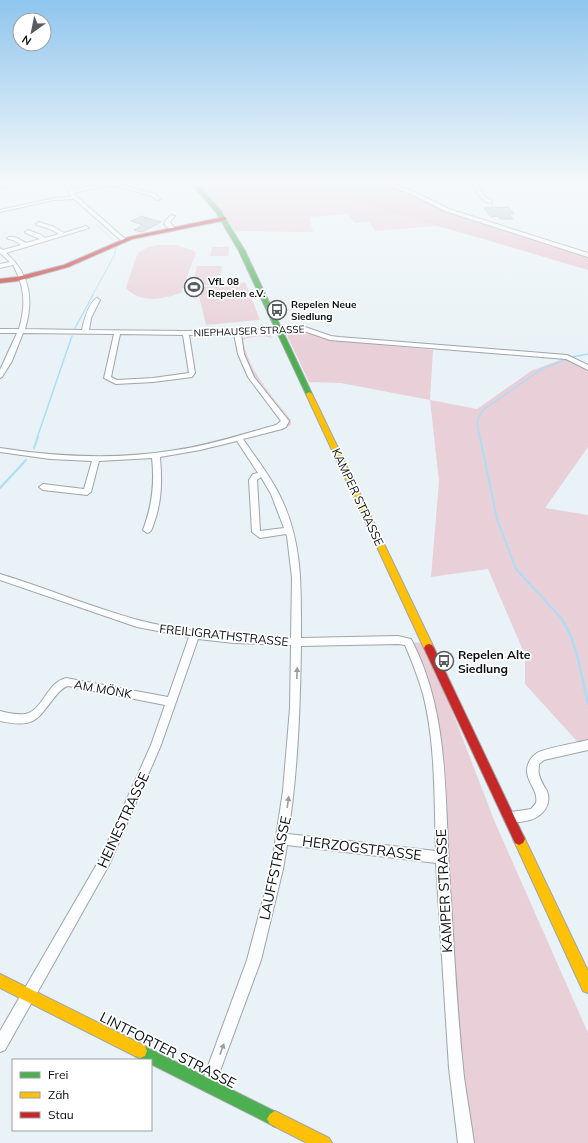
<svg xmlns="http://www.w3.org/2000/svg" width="588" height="1143" viewBox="0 0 588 1143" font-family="Mulish,sans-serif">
  <rect width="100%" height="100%" fill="#e9f2f6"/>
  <!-- green -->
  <path fill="#e9cfd7" d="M197 184H290L437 226 375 231 370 222 355 223 348 214 309 217 313 232 235 231 208 194Z
    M157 245H176L194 251 196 253 181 293C163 299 141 304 126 288L136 257C139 249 150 247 157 245Z
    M212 247H229L228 256H210Z
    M197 266H222L219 285H193Z
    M245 282 260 320 206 325 197 288Z
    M286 333H309L328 340 433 350 430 400 477 409 531 371 565 358 588 372V447L545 508 588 515V750H585L525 684V655L488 569 431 577 439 482 430 400 341 383 309 382Z
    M270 335 272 338C264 335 250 336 243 340 249 372 271 395 291 420V425L286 428 275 430 287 426 289 420 254 377 244 357 240 340 248 336Z
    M408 642 426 643 494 820 588 1033V1143H466L431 707Z"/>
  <!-- forest -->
  <path fill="#e6c5ce" d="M290 184H386L398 188 447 210 588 255V270L480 238Z"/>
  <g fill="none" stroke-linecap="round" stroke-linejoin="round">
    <!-- stream-far3 -->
    <path stroke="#abdef5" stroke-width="1" d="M97 225 112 239
      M92 296 114 256 116 247"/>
    <!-- stream-far2 -->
    <path stroke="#abdef5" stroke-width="1.5" d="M75 328 93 295
      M572 357 588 354
      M37 438 72 336
      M480 438C477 424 475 421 484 409L542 369 568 359"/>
    <!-- stream-far1 -->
    <path stroke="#abdef5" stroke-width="2" d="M480 437 497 519 516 569 562 619
      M34 448 38 437
      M0 488 26 460"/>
    <!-- stream -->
    <path stroke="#abdef5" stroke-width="2.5" d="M561 618C578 643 581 676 588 704"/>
  </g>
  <!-- building -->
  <path fill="#bbcdd5" stroke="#a5acb0" d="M508 207 514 213 509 214 513 219H500L497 216 491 217 484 208Z
    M141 216 161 222 142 232 134 230 143 225 131 221Z"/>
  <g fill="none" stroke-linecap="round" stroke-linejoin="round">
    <defs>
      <path id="street" d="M4 184H11L0 188V185Z
        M65 184H69L72 190 103 184H118L155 194 161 199 157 200 151 196 116 186H105L73 193 125 239V241L123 242 74 199 54 200 0 212V210L54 198 71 197Z
        M384 184H391L415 192 449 209 588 253V257L445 211 411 194Z
        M472 184H476L485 197 492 201V203C481 203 477 192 472 184Z
        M171 215 175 216 170 222 175 229 172 231 164 224 165 221Z
        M39 222 54 227 64 233 86 226 89 228 6 253C30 274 34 299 25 329L82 330C84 321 88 303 97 298L100 300 91 318 89 330 186 331 253 330 305 327 331 336 339 337 567 355 588 365V370L566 359 330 340 304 331 241 334 244 354 254 377 289 421 286 427 282 429 243 439C255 457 269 474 279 494 303 541 301 586 301 638L398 636 411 639C451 715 444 802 450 885 454 949 457 1013 464 1077 467 1099 471 1121 474 1143H458L449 1068 436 863 287 845 283 869 261 960 213 1090 208 1092 203 1090 201 1085 247 960 271 869 283 791 290 708 291 645 234 643 198 639 161 745 109 865 5 1050 0 1052V1031L101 857 151 745 165 705 68 686C64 687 61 690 58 693 37 718 38 729 0 721V711C8 713 17 715 25 714 43 711 46 683 66 678L168 697 189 637 137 627 0 580V574C46 588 91 607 138 620 188 633 240 636 291 638L292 578 287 536 286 534 260 538 252 532 249 480 253 474 258 473 237 441 200 450 160 457C162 480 162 501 154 523 152 528 152 532 147 533L143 530C152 506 155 484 152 458L99 461 91 492 87 495 43 490 39 487 43 484 84 489 92 461 50 459 0 452V448C58 457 117 460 176 450 210 445 243 434 276 425L281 421 248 377 238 354 234 334 189 335 195 373 192 377 153 382 116 384 104 378 114 334 23 333 12 361 2 377 0 378V370L17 333H0V329H19C26 305 25 287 13 265L0 268V264L10 262 0 253V248L3 250 21 245 13 240 8 239 7 238C14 234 20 240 26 243L40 239 26 233 25 232 28 230 41 235 45 238 59 234 50 229 37 225 36 224ZM120 334 183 335 189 373 153 378 117 380 111 377ZM261 477 271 494 284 528 260 531 257 480ZM398 644 405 645C412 661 418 677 423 694 436 745 434 799 436 851L288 834C298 771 300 709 301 646Z
        M588 740V750L544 760 539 764C539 767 538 771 539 774 540 780 544 786 547 791 552 805 543 816 530 820 522 822 512 824 505 821L503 817 505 813 531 809 536 803C538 793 531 786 528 777 525 768 529 758 537 753 545 748 577 743 588 740Z"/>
      <path id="fast" d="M192 184H197L220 210 245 251 312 394 311 395H307L306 394 239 251 216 212Z
        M140 1044 280 1114 283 1119 280 1124 275 1127 270 1124 151 1064V1060H143L135 1056 133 1051 135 1046Z"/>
      <path id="slow" d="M309 392 312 394 434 648 432 651 429 652 426 651 424 648 306 394Z
        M519 833 523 835 588 971V993L583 991 515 843 513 839 515 835Z
        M0 974 145 1046 147 1051 145 1056 140 1058 135 1056 0 988Z
        M275 1111 329 1138 332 1143H307L270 1124 267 1119 270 1114Z"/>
      <path id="jam" d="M224 217 226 218V220L132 239 68 267 17 281 0 283V279L17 277 64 265 129 237Z
        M429 644 432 645 434 648 523 835 525 839 523 843 519 845 515 843 424 648 426 645Z"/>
    </defs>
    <!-- street casing -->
    <use href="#street" stroke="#9ea5a8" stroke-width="2"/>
    <!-- fast casing -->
    <use href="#fast" stroke="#9ea5a8" stroke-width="2"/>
    <!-- slow casing -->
    <use href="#slow" stroke="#9ea5a8" stroke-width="2"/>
    <!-- jam casing -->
    <use href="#jam" stroke="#9ea5a8" stroke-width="2"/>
    <!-- street -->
    <use href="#street" fill="#fcfdfe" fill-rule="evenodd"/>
    <!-- fast -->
    <use href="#fast" fill="#4caf50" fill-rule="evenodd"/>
    <!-- slow -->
    <use href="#slow" fill="#ffc107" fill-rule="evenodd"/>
    <!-- jam -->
    <use href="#jam" fill="#c62828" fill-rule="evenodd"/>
  </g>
  <!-- one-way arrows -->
  <defs><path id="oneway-solid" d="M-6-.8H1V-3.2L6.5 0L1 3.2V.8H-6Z"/></defs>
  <g fill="#9a9d9f">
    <use href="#oneway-solid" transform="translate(297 673) rotate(-88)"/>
    <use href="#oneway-solid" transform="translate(288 802) rotate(-82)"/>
    <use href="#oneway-solid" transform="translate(222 1049) rotate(-70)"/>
  </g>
  <!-- sky -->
  <linearGradient id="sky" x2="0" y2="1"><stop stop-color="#8fc5ed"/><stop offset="0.53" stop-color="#f5f9fb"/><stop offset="1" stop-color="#f5f9fb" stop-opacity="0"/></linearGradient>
  <rect width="588" height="344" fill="url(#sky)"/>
  <!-- icons -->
  <defs>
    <symbol id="stadium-ring" viewBox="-11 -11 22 22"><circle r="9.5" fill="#fff" stroke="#575d60" stroke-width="1.5"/><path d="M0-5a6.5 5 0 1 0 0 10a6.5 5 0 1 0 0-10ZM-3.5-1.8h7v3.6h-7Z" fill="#575d60"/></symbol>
    <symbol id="bus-ring" viewBox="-11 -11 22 22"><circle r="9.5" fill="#fff" stroke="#575d60" stroke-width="1.5"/><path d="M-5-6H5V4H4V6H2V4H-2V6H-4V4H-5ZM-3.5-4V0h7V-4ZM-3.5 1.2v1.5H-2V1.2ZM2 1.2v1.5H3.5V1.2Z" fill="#575d60"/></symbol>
  </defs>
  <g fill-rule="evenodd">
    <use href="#stadium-ring" x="183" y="276" width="22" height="22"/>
    <use href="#bus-ring" x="266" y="299" width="22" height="22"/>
    <use href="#bus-ring" x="433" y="650" width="22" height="22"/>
  </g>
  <g text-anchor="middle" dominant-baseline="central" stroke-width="3.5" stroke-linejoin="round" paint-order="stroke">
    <!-- far-poi labels -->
    <g font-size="10" font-weight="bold" fill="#080d10" stroke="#fff" text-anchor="start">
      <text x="208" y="281">VfL 08<tspan x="208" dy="12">Repelen e.V.</tspan></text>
      <text x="291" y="304">Repelen Neue<tspan x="291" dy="12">Siedlung</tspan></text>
    </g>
    <!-- far-street labels -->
    <g font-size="10" fill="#080d10" stroke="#fff">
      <text transform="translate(249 331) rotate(-2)">NIEPHAUSER STRASSE</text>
    </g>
    <!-- street labels -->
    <g font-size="12" fill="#080d10" stroke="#fff">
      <text transform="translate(358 497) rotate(65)">KAMPER STRASSE</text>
      <text transform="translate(224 635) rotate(6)">FREILIGRATHSTRASSE</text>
      <text transform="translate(103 689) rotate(10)">AM MÖNK</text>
    </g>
    <!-- poi labels -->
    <g font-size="12" font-weight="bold" fill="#080d10" stroke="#fff" text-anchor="start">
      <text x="458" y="654">Repelen Alte<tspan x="458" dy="14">Siedlung</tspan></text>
    </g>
    <!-- near-street labels -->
    <g font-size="14" fill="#080d10" stroke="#fff">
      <text transform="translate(123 820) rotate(-65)">HEINESTRASSE</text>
      <text transform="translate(362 848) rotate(7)">HERZOGSTRASSE</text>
      <text transform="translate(275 868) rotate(-78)">LAUFFSTRASSE</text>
      <text transform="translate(444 891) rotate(-93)">KAMPER STRASSE</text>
      <text transform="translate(168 1050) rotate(27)">LINTFORTER STRASSE</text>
    </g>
  </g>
  <!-- legend -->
  <rect x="12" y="1059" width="140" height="72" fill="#ffffff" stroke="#9c9e9f"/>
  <rect x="20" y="1072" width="20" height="6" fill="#4caf50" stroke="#9c9e9f"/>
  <text x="48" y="1079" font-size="12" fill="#080d10">Frei</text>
  <rect x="20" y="1092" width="20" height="6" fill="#ffc107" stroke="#9c9e9f"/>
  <text x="48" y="1099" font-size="12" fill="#080d10">Zäh</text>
  <rect x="20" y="1112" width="20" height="6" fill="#c62828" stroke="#9c9e9f"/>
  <text x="48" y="1119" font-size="12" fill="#080d10">Stau</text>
  <!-- north arrow -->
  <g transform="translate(32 32) rotate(213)"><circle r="19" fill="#ffffff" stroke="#9c9e9f"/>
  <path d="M0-3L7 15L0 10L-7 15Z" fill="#575d60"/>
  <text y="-6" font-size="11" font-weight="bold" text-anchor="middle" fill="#080d10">N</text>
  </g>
</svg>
